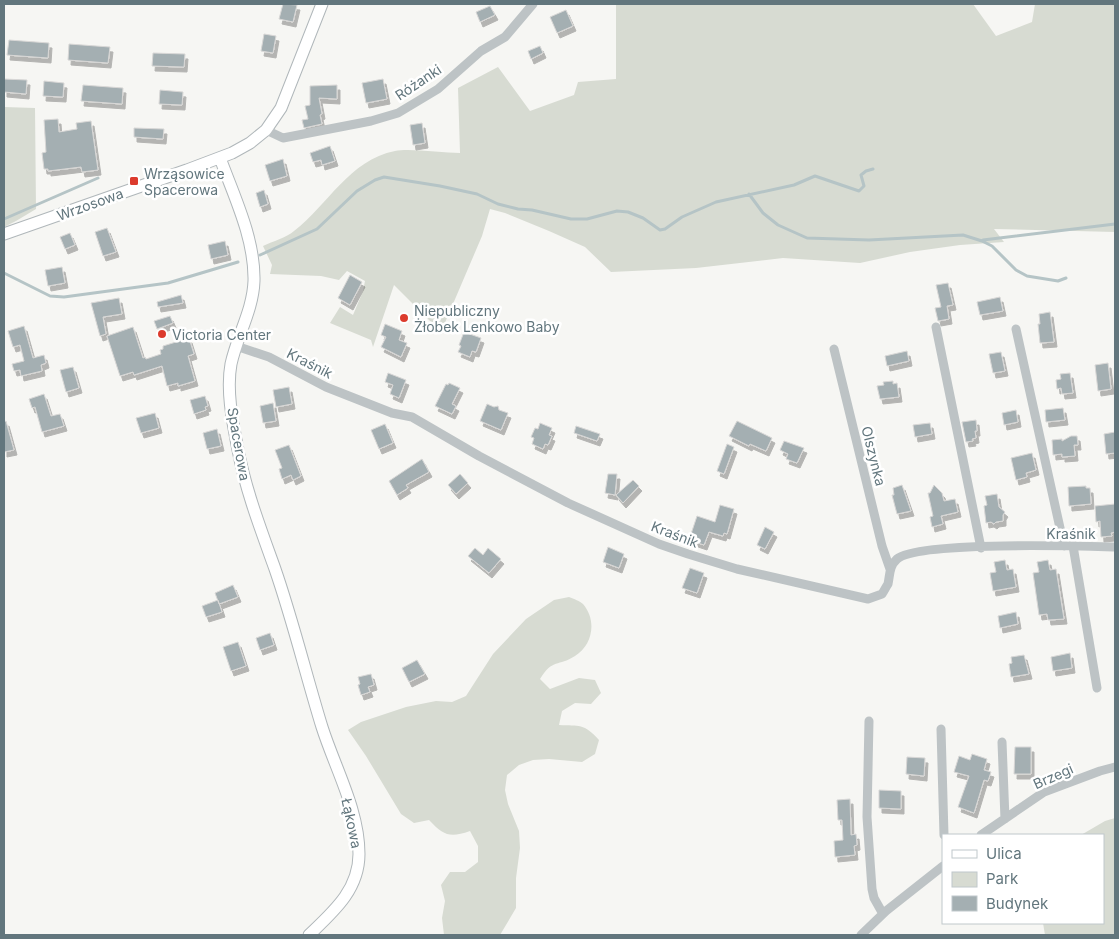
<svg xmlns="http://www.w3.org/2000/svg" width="1119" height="939" viewBox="0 0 1119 939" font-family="Inter,sans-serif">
  <defs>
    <filter id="shadow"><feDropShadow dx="3" dy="5" stdDeviation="0" flood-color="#0004"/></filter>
  </defs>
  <rect width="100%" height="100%" fill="#f6f6f3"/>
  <!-- green -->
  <path fill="#d7dbd2" d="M616 4H973L996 36 1032 22 1035 4H1115V232L994 229 1004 242 960 245 910 252 860 263 783 258 696 268 611 272 585 247 549 231 505 213 490 209 482 236 441 332 394 285 373 347 371 340 330 323 340 307 353 315 363 291 365 281 347 271 339 280 321 276 270 274 272 265 263 246C273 241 286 238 294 231 328 205 349 160 395 151 410 148 442 153 460 153L458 88 498 67 530 111 574 95 578 82 616 79Z
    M4 107 35 108 36 209 16 221 4 227Z
    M569 597C574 599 580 601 583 604 597 620 593 645 575 656 558 667 553 658 540 679L550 689 579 678 595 680 601 693 591 704 575 703 562 711 559 725C579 726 584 723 599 740L595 754 582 762 549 759 533 760 519 765 507 775 505 790 508 804 519 831 520 848 516 878V908L500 935H444L442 918 445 901 441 885 450 872H465L478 862V846L470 831C450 838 444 836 429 820L414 823 401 814 366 756 348 730 361 722 406 707 436 701 452 702 466 696 493 654 526 619 554 600Z
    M1115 818V935H1045L1043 923H1103V835H1081L1105 821Z"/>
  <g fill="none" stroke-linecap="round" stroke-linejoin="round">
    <!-- stream -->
    <path stroke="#b5c4c6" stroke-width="3" d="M749 194 763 213 778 225 807 238 869 240 963 235 982 241 992 246 1016 270 1027 276 1058 281 1066 278
      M4 219 98 178
      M983 240 1115 224
      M260 255 317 229 357 191 375 180 384 177 440 186 477 194 498 204 518 209 532 210 571 219H587L617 211 628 212 643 218 660 230 665 229 682 217 716 202 794 185 815 176 859 191 864 186 861 175 866 171 873 169
      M4 273 50 296 64 297 168 283 238 262"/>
  </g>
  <!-- building -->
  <path fill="#a4afb2" stroke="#d8d7d6" filter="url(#shadow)" d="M283 4 297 5 293 22 279 19Z
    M490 6 495 15 480 22 476 12Z
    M566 10 573 26 557 33 550 17Z
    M264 34 276 36 273 53 261 51Z
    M9 40 49 43 48 58 7 55Z
    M69 44 110 47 108 63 68 60Z
    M540 46 543 53 531 59 528 51Z
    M153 53 185 54 184 67 152 66Z
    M4 79 27 80 26 94 4 92Z
    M383 79 387 99 366 103 362 83Z
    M44 81 64 83 63 97 43 96Z
    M83 85 123 88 122 104 81 101Z
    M337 85V99L319 98 322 114 320 115 322 124 304 128 302 120 308 119 305 106 310 105V86Z
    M160 90 183 92 182 105 159 104Z
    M58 119 59 132 77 129 76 123 91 121 98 170 82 172 81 167 48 171V169H44L42 153 46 152 44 120Z
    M422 123 425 143 413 145 410 125Z
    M134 128 164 129 163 139 134 137Z
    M330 146 335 161 322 165 321 160 313 162 310 153Z
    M283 159 287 176 270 181 265 165Z
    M264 190 268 204 260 207 256 193Z
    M107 228 116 252 103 256 95 232Z
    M70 233 75 245 65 249 60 237Z
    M225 241 228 255 211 259 208 245Z
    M62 267 65 283 48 286 45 270Z
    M350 275 362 282 350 305 338 298Z
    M948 283 953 305 947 306 949 319 938 321 935 308 941 307 936 285Z
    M181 295 183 303 158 307 157 302Z
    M1000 297 1003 311 980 315 977 302Z
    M119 298 122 314 103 317 106 334 100 336 91 303Z
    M1050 312 1054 342 1040 343 1038 324H1040L1039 314Z
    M170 316 173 323 157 329 154 321Z
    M385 324 402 331 399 340 407 343 401 357 381 347 386 337 381 335Z
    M24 326 33 358 44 355 46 363 41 365 42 371 21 376 20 370 14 371 12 364 24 361 20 345 13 347 8 331Z
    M133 327 143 358 145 357 146 359 161 354 160 350 163 349V346L189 338 194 354 188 356 195 381 178 386V383L167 386 162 366 134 375 133 372 120 376 107 336Z
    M464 332 481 338 476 352 472 351 470 357 458 352 461 346 459 345Z
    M907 351 909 361 887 366 885 356Z
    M1001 352 1005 371 993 373 989 354Z
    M1108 363 1111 389 1098 391 1095 365Z
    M73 367 79 388 66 392 60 370Z
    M388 373 406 380 399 398 390 394 393 385 385 382Z
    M1070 373 1073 393 1062 394 1061 388 1057 389 1056 380 1061 379 1060 374Z
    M893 381V384L897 383 899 397 880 399 877 386 884 385 883 382Z
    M449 383 460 388 452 404 456 406 452 414 435 406 446 384 448 385Z
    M289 387 292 404 276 407 273 390Z
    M44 394 51 416 60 414 64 426 42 432 35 407 32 408 29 399Z
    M205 396 208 406 205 407 206 410 194 414 190 400Z
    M273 403 276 421 263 423 260 406Z
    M487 404 494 407 498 406 499 410 508 413 501 430 480 421Z
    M1063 408 1065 420 1046 422 1045 410Z
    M1016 410 1018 422 1004 425 1002 413Z
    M155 413 159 428 141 433 136 418Z
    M976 420 977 431H975L976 438 972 439 973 441 966 442 962 422Z
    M6 421 14 450 4 452V422Z
    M737 421 772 438 766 451 750 444 749 446 729 436Z
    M540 423 552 428 549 435 552 436 548 445 545 444 543 449 532 444 534 438 531 437 535 428 538 429Z
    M930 423 932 434 915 437 913 425Z
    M385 424 393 443 379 449 371 430Z
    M576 426 600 434 597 441 574 433Z
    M217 429 221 446 207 449 203 433Z
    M1115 432V453L1106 454 1104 434Z
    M1071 436H1077L1078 445H1074L1075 456 1062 457V454L1053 455 1052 440 1062 439V441Z
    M784 441 804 448 797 463 786 459 788 454 780 450Z
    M727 444 734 447 724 474 717 471Z
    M289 445 301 476 293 480 291 475 282 479 279 469 282 468 275 450Z
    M1032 453 1036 470 1026 473 1027 477 1016 480 1011 458Z
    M422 459 429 472 406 485 408 488 397 495 389 481Z
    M460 474 468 483 456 494 448 485Z
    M608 474H617L615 495 605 493Z
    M633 480 639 486 623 503 616 495Z
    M902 485 911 511 897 514 892 495H894L893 488Z
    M934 485 942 493 944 501 955 499 958 512 941 516 943 524 932 527 930 517 933 516 928 493H930Z
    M1086 486V488H1090L1091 504 1069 506 1068 487Z
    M997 494 999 507 1005 512 1003 515V521L996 522 994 524 991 522 986 523 984 506 987 505 985 496Z
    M1115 504V532L1111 533 1112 536 1101 537 1100 521 1096 522 1095 506Z
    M720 505 734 509 727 534 724 533 723 536 709 532 704 545 689 540 697 516 715 522Z
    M765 527 774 532 765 549 757 545Z
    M608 547 624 554 619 568 603 562Z
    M475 548 483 555 488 548 501 559 489 573 468 556Z
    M1005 560 1007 570 1013 569 1016 587 993 591 990 573 996 572 994 562Z
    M1048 560 1050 570 1056 569 1064 619 1048 620 1047 614 1039 615 1033 573 1039 572 1037 562Z
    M690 568 704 573 697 593 682 588Z
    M233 585 238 597 219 604 215 593Z
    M218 600 222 612 206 617 202 606Z
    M1016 612 1018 624 1000 628 998 616Z
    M270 633 274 645 260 650 256 638Z
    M238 642 246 666 231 671 223 647Z
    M1070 653 1072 668 1053 671 1051 657Z
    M1024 655 1029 674 1011 677 1009 664 1012 663 1011 657Z
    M417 660 425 674 409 682 402 668Z
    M371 674 374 685 368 687 370 692 361 695 358 685 360 684 358 677Z
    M1015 747H1031V774H1014Z
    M972 754 987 759 984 770 991 772 988 781 984 780 974 813 958 807 969 776 954 772 959 756 970 760Z
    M907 757 925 758 924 776 906 774Z
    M879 790 901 791V809L879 808Z
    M850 799 851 835 856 834 857 845 854 846 855 855 835 857 834 841 843 840 842 820H838L837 800Z"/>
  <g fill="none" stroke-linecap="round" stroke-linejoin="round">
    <defs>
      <path id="secondary" d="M220 158C234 196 255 239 254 281 253 310 237 336 231 364 226 391 233 424 238 450 246 491 261 530 275 569 293 621 306 675 322 727 335 768 359 810 359 854 359 890 333 912 309 935
        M4 234 187 170 232 153 250 143 266 130 281 108 322 4"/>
    </defs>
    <!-- secondary casing -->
    <use href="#secondary" stroke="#b0b7ba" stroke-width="13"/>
    <!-- street -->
    <path stroke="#bdc3c5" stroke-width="9" d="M266 130 283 138 371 121 398 113 438 89 481 51 505 37 533 4
      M936 327 981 548
      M1016 329 1064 546
      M236 346 269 357 326 387 392 413 412 417 479 456 568 503 659 544 688 554 737 569 868 599 882 594C884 591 886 587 888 584 890 575 889 566 897 559 917 541 1080 546 1115 547
      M834 349 882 546 890 569
      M1073 546 1097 688
      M869 721 867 817 872 889 874 898 883 914
      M941 729 944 835
      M1002 742 1005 819
      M981 835 1044 792 1100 771 1115 767
      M861 935 886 911 943 866"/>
    <!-- secondary -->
    <use href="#secondary" stroke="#fff" stroke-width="11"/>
  </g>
  <!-- markers -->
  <g fill="#dc3b2d" stroke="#fff" stroke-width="2">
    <rect x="129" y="176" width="10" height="10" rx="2.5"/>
    <circle cx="404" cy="318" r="5"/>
    <circle cx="162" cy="334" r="5"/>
  </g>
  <g text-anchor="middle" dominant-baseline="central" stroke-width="5" stroke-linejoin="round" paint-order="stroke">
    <!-- street labels -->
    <g font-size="14" fill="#62767d" stroke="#fff">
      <text transform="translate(418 82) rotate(-34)">Różanki</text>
      <text transform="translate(90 204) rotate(-20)">Wrzosowa</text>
      <text transform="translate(310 363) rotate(27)">Kraśnik</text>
      <text transform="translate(239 444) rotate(80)">Spacerowa</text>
      <text transform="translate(874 456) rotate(76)">Olszynka</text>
      <text x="1071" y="533">Kraśnik</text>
      <text transform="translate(675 534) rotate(21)">Kraśnik</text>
      <text transform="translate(1053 776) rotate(-24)">Brzegi</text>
      <text transform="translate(352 823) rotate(78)">Łąkowa</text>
    </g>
    <!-- poi labels -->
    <g font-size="14" fill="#62767d" stroke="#fff" text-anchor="start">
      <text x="144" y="173">Wrząsowice<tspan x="144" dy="16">Spacerowa</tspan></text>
      <text x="414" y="310">Niepubliczny<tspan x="414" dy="16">Żłobek Lenkowo Baby</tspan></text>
      <text x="172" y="334">Victoria Center</text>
    </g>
  </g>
  <!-- border -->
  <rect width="1119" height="939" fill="none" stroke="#62767d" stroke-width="10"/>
  <!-- legend -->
  <rect x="942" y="834" width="162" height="90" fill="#ffffff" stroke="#c0c8cb"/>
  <rect x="952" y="850" width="25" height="8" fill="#ffffff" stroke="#c0c8cb"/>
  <text x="986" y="859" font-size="15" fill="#62767d">Ulica</text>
  <rect x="952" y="872" width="25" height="15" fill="#d7dbd2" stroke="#c0c8cb"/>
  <text x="986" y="884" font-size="15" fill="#62767d">Park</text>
  <rect x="952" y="896" width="25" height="15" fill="#a4afb2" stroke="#c0c8cb"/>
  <text x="986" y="909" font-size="15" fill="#62767d">Budynek</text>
</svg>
